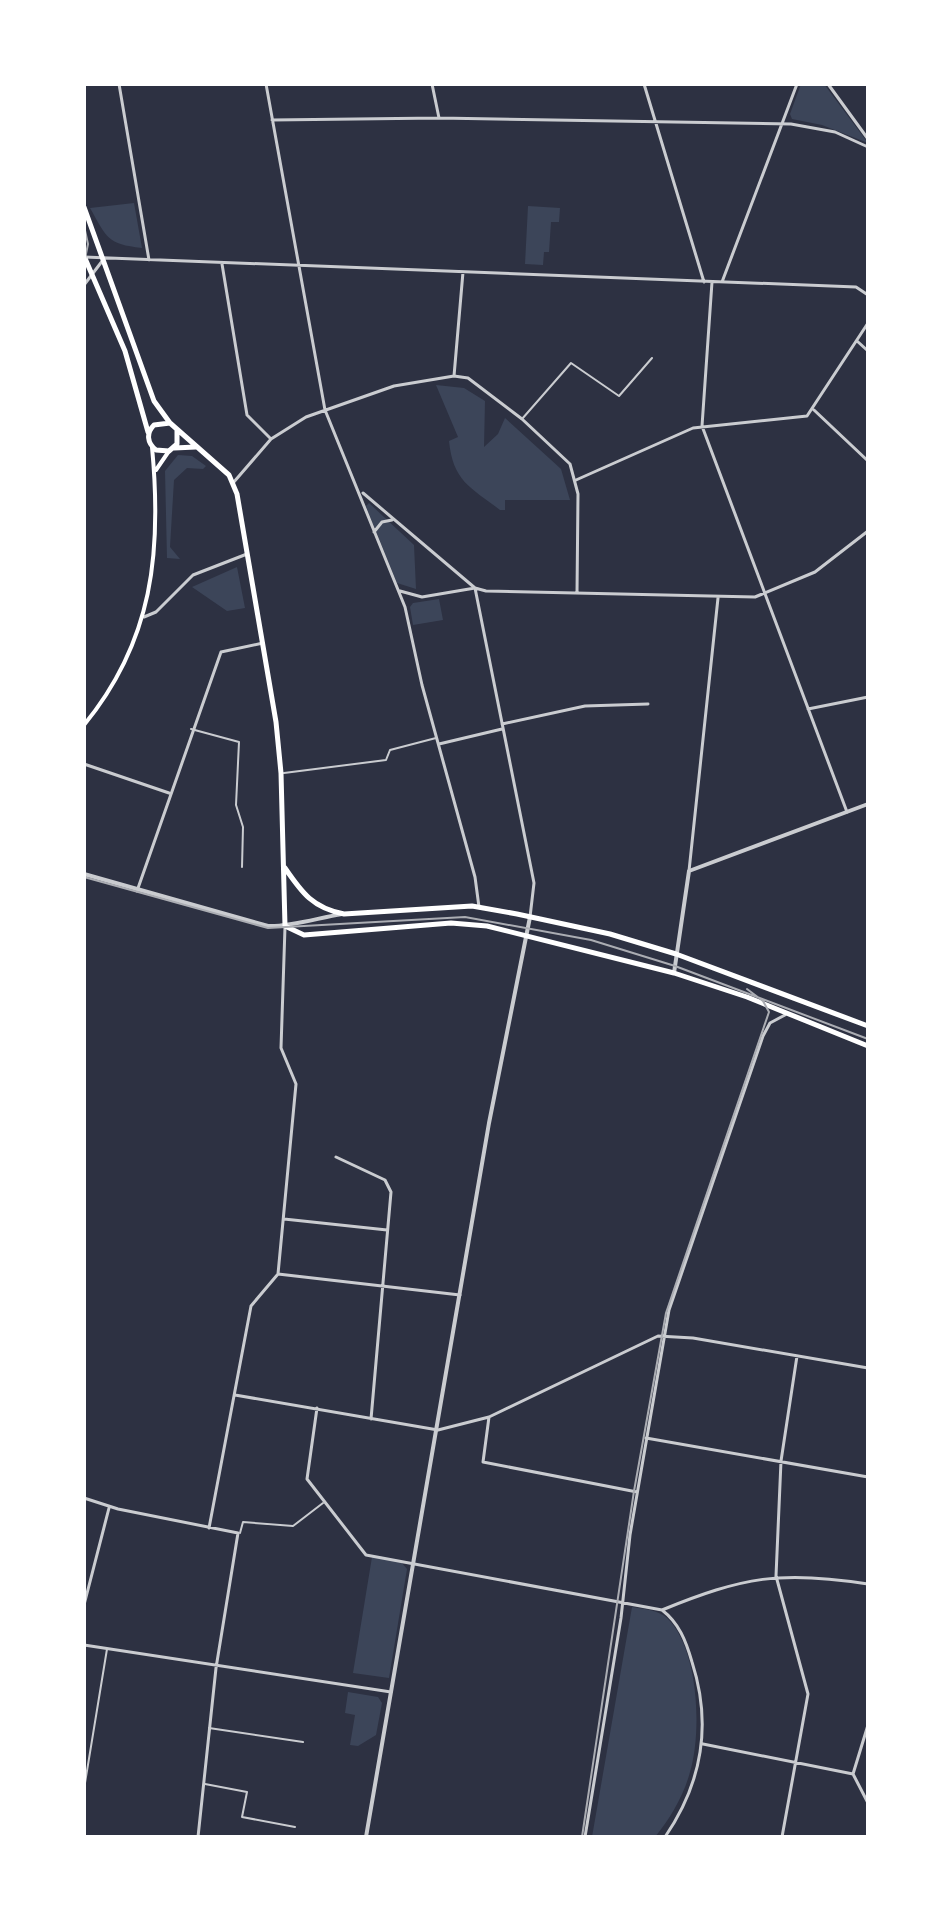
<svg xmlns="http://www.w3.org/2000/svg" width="952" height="1921" viewBox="0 0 952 1921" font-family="'Roboto Condensed',sans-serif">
  <rect width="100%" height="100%" fill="#2d3142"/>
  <!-- green -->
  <path fill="#3c4559" d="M801 84H824L868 143 822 125 792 119 790 114Z
    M134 203 142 248C107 244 107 238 90 208Z
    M528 206 560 208 559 222H551L549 252H544L543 265 525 264Z
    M436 385 464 388 485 401 484 447 498 434 505 418 561 469 570 500H505V510H500C470 487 453 481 449 441L458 437Z
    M178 455 192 456 206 466 203 469 187 468 174 480 170 547 180 559 167 558 165 471Z
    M369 503 414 545 416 589 397 583 369 514 366 506Z
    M237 567 245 608 227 611 192 587Z
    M439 599 443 620 413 625 410 607 413 603Z
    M372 1557 401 1562 407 1569 389 1678 353 1673Z
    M632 1607C644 1609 658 1610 667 1618 699 1649 702 1732 690 1772 684 1795 670 1819 655 1837H592Z
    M348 1692 378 1697 382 1703 376 1735 358 1746 350 1745 355 1715 345 1713Z"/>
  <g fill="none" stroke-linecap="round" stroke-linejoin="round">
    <!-- service -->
    <path stroke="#caccd0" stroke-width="2" d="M522 419 571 363 619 396 652 358
      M191 729 239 742 236 805 243 827 242 867
      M284 773 386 760 390 750 436 738
      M240 1533 243 1522 293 1526 323 1503
      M209 1728 303 1742
      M205 1784 247 1792 242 1817 295 1827"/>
    <!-- pedestrian -->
    <path stroke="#caccd0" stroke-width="2" d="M84 1789 107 1649"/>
    <!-- minor -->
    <path stroke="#caccd0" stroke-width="3" d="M119 84 149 260
      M266 84 325 410 405 607 422 685 475 877 479 907
      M432 84 439 118
      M644 84 704 282
      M828 84 868 139
      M272 120 439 118 791 124 835 132 868 147
      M84 257 856 287 868 295
      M222 264 247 415 271 439
      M712 282 702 426 847 812
      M722 282 797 84
      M84 285 103 260
      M857 341 868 351
      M454 376 463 272
      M814 410 868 461
      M576 480 693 428 807 416 868 323
      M233 483 271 439 306 417 394 386 454 376 468 378 522 419 570 464 578 494 577 593
      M363 493 475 588 486 591 755 597 815 572 868 531
      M374 532 382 522 392 520
      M475 588 534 883 530 917
      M400 591 422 597 475 588
      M144 617 156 612 193 575 247 554
      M808 709 868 697
      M502 724 585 706 648 704
      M439 744 502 729
      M84 764 169 793
      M689 871 718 598
      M137 891 221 652 263 643
      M336 1157 385 1180 391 1192 371 1419
      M284 1219 387 1230
      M278 1274 296 1084 281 1048 285 927
      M278 1274 460 1295
      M235 1395 438 1430 489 1417 658 1336 693 1338 868 1368
      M317 1408 307 1479 366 1555 662 1610C679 1623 686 1641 692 1662 712 1724 702 1783 665 1837
      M489 1417 483 1462 637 1492
      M646 1438 868 1477
      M84 1498 118 1509 238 1533 216 1668 198 1837
      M209 1528 251 1306 278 1274
      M84 1605 109 1508
      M662 1610C743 1577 781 1570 868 1584
      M84 1645 391 1692
      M868 1725 853 1774 868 1803
      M703 1744 853 1774
      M585 1837 621 1618 630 1535 669 1310 763 1036 770 1023 785 1015
      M782 1837 808 1694 776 1576 781 1461 797 1356"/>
    <!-- tertiary -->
    <path stroke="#caccd0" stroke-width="4" d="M84 874 268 926C290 927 318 918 342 914
      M674 973 689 871 868 804
      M366 1837 489 1123 530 917"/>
    <!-- secondary -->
    <path stroke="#fff" stroke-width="4" d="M156 470 169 451
      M84 725C153 641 162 552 152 447"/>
    <!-- primary -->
    <path stroke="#fff" stroke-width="5" d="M84 207 154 401 170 423
      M84 256 125 351 148 432
      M177 430V444L169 451 156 450C147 443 146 433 154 425L170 423 229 475 237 494 276 722 281 773 285 926 304 935 451 923 487 926 674 973 747 997 868 1046
      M174 448 196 447
      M285 868C302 893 313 908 344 914L472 906 517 914 610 934 676 954 868 1026"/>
    <!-- tram -->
    <path stroke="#abadb3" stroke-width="2" d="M84 226 88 244 84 264
      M84 877 268 928 465 917 591 940 675 966 868 1039
      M582 1837 634 1491 666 1313 769 1012 763 1001 747 989"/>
  </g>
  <!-- border -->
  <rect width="952" height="1921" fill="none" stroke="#ffffff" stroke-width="172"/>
</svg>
